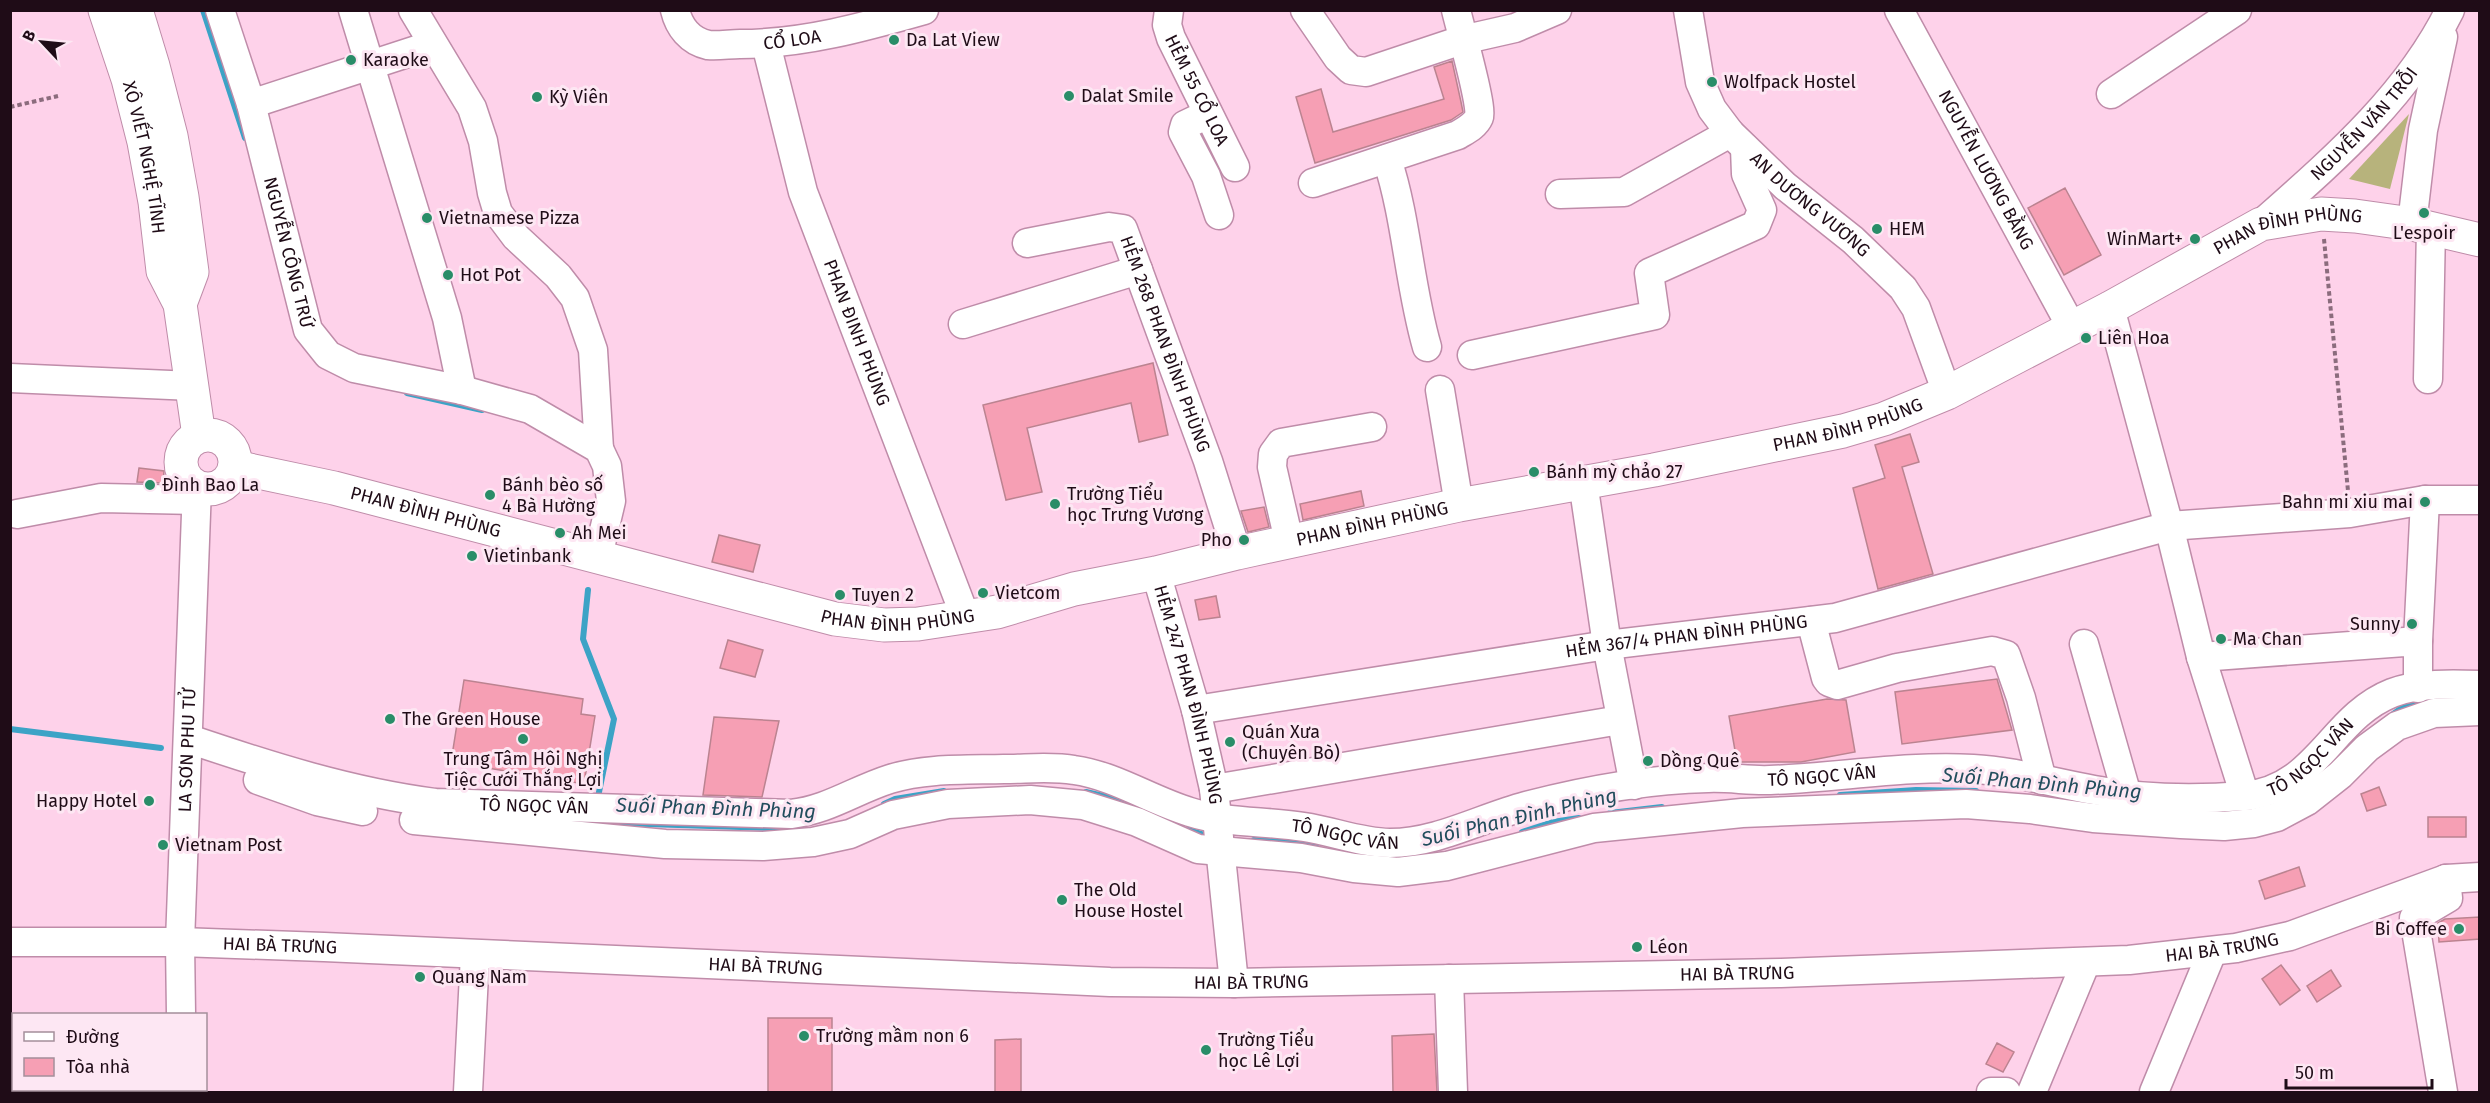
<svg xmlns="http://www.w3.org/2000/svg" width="2490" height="1103" viewBox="0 0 2490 1103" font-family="'Fira Sans',sans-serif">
  <rect width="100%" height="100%" fill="#fed2ea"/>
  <!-- green -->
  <path fill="#b7b37c" d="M2409 114 2390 189 2349 179Z"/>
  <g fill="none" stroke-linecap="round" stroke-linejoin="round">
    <!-- stream -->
    <path stroke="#3ca3c6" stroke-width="6" d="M203 10 245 138
      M407 393 482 410
      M588 590 583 639 614 719 598 797
      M2392 715 2403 707 2424 702
      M10 729 161 748
      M2322 771 2341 754
      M1086 792 1129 802 1153 814
      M1840 795 1916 790 1976 791
      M884 804 895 799 944 791
      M1610 813 1662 807
      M616 823 801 829
      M1189 830 1211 837
      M1522 832 1553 822 1579 818
      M1254 840 1316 844"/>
  </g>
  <!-- building -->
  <path fill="#f69fb4" stroke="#bb8390" stroke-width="1.5" d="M1452 61 1461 102 1463 112 1451 120 1315 163 1296 97 1321 89 1333 132 1444 99 1434 67Z
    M2065 188 2101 255 2064 275 2028 208Z
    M1153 363 1168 435 1139 442 1131 403 1027 428 1042 492 1006 500 983 405Z
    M1910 434 1919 462 1902 467 1933 574 1878 589 1853 488 1885 478 1875 445Z
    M139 468 164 471 163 483 137 482Z
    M1361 491 1364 506 1303 520 1300 504Z
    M1264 507 1269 527 1248 532 1241 511Z
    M719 535 760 545 753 572 712 562Z
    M1216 596 1220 617 1199 620 1195 600Z
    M728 640 763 650 755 677 720 668Z
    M1997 679 2012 730 1902 744 1895 692Z
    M464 680 583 699 581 714 595 716 584 784 451 762Z
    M1827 699 1846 700 1855 752 1801 762H1737L1729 716Z
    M714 717 779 721 762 797 703 795Z
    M2379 787 2386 805 2367 811 2361 794Z
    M2428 817H2466V837H2428Z
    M2299 867 2305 886 2265 899 2259 881Z
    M2480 917V939L2439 942 2438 923 2445 919Z
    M2281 965 2300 990 2280 1005 2262 979Z
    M2331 970 2341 986 2317 1002 2307 986Z
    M768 1018H832V1092H768Z
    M1434 1034 1437 1092H1393L1392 1036Z
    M1021 1039V1092H995V1040Z
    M1997 1043 2014 1052 2003 1072 1986 1064Z"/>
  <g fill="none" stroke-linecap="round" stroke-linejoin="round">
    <defs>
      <g id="minor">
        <path id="s1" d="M220 10 251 104 308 330 328 355 354 368 462 390 530 409 599 449 607 466 611 501 598 556"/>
        <path d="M353 10 447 318 462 390"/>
        <path d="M413 10 472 108 483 141 492 193 498 213 516 237 558 276 575 298 593 350 599 449"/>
        <path id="s2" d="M675 10C679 27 690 41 708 45 718 46 730 44 740 44 803 44 864 27 924 10"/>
        <path id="s3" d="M1169 10 1167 25 1171 38 1235 167"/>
        <path d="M1305 10 1338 58 1351 70 1366 72 1462 40 1515 28 1557 10"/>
        <path id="s4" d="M1688 10 1700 82 1712 109 1730 133 1785 186 1853 240 1903 288 1916 308 1947 393"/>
        <path id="s5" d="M1899 10 2072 328"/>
        <path id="s6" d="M766 44 803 192 965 616"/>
        <path d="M2111 94 2237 10"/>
        <path d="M251 104 432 45"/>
        <path d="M1208 114 1185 125 1183 132 1206 176 1219 215"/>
        <path d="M1387 159C1407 220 1409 285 1427 347"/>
        <path d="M1313 183 1458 135C1466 130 1475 126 1479 117 1483 108 1460 27 1456 10"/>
        <path d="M1560 194 1624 192 1730 133"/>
        <path id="s7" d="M2261 224C2332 161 2407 97 2450 10"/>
        <path d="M2412 224 2423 130 2443 37"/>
        <path id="s8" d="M1027 243 1109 227 1123 229 1208 461 1237 553"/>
        <path d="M2110 308 2169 526 2201 657 2245 796"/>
        <path d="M963 324 1138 270"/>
        <path d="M1472 355 1655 315 1649 273 1756 225 1762 210 1746 174 1745 148"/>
        <path d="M10 378 193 386"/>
        <path d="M2428 379 2431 228"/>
        <path d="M1440 390 1459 505"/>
        <path d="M1583 482 1607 645 1634 785"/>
        <path d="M17 514 101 498 197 500"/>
        <path d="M1289 541 1272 467 1273 454 1281 443 1372 427"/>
        <path id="s9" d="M1156 573 1196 710 1214 789 1234 983"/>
        <path d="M1811 621 1826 678 1829 682 1837 685 1897 668 1992 651 2006 655 2021 698 2042 780"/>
        <path d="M2418 641 2425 500"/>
        <path d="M2084 644 2127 795"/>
        <path d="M2201 657 2418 641V688"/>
        <path id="s10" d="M1196 710 1607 645 1835 618 2169 526 2350 513 2425 500H2480"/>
        <path id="s11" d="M189 739C269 766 350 792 435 803L791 814C828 810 855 790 890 779 925 768 967 770 1004 769 1027 769 1051 766 1074 770 1116 776 1150 800 1190 812 1224 823 1267 821 1304 827 1332 831 1361 843 1390 843 1437 843 1481 818 1526 806 1584 791 1648 779 1708 778 1729 777 1750 781 1770 780 1837 778 1905 765 1973 769 2014 771 2054 783 2094 790 2142 799 2195 800 2244 796 2317 790 2331 717 2392 693 2417 683 2453 684 2480 685"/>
        <path d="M258 780 317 801 363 811"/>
        <path d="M1214 789 1620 720"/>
        <path d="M414 820 665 844 763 846 813 842 850 834 893 815 948 804 1030 800 1083 805 1137 822 1198 849 1301 858 1354 868 1398 872 1447 866 1594 828 1742 813 1966 804 2030 809 2093 818 2181 824 2224 826 2254 823 2277 817 2307 801 2340 775 2367 748 2397 726 2434 713 2480 711"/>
        <path id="s12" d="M10 942H180L324 947 1110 982 1234 983 1781 973 2129 960 2236 948 2290 936 2446 879 2480 877"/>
        <path d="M1449 979 1453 1092"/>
        <path id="s13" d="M181 1014 180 942 197 487"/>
        <path d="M10 1060H14"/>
        <path d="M181 1090 182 1092"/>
        <path d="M468 1092 475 955"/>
        <path d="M1991 1092H2006"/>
        <path d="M2032 1092 2086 962"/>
        <path d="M2154 1092 2212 952"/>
        <path d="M2443 1092 2414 918 2448 898 2446 879"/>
      </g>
      <g id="major">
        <path id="s14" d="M105 10 128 79 144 142 155 202 163 271 180 304 199 436"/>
        <path d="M136 10 153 66 171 136 182 197 192 272 180 304"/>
        <circle cx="208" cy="462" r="27"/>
        <path id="s15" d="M235 467 334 488 835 619 884 625 918 624 997 612 1074 589 1156 573 1237 553 1459 505 1654 470 1843 431 1884 419 1947 393 2110 308 2261 224 2321 214 2355 216 2412 224 2480 240"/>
      </g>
    </defs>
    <!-- minor casing -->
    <use href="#minor" stroke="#bf8ca9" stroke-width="31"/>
    <!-- major casing -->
    <use href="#major" stroke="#bf8ca9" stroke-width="35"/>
    <!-- path -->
    <path stroke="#8b6c7d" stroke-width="4" stroke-dasharray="4.5 3" stroke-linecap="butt" d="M10 107 58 96
      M2324 239 2348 491"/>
    <!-- minor -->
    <use href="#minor" stroke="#fff" stroke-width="28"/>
    <!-- major -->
    <use href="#major" stroke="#fff" stroke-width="33"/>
  </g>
  <!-- markers -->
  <g fill="#298d68" stroke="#fde7f3" stroke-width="2">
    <circle cx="894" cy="40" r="6"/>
    <circle cx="351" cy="60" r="6"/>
    <circle cx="1712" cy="82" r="6"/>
    <circle cx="1069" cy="96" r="6"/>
    <circle cx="537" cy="97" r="6"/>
    <circle cx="2424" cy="213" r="6"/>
    <circle cx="427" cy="218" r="6"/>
    <circle cx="1877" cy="229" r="6"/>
    <circle cx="2195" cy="239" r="6"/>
    <circle cx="448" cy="275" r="6"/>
    <circle cx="2086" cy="338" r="6"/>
    <circle cx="1534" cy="472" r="6"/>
    <circle cx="150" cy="485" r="6"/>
    <circle cx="490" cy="495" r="6"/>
    <circle cx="2425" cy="502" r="6"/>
    <circle cx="1055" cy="504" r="6"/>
    <circle cx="560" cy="533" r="6"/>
    <circle cx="1244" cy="540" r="6"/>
    <circle cx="472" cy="556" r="6"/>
    <circle cx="983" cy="593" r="6"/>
    <circle cx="840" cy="595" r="6"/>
    <circle cx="2412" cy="624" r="6"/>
    <circle cx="2221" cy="639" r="6"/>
    <circle cx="390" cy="719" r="6"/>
    <circle cx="523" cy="739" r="6"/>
    <circle cx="1230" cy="742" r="6"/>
    <circle cx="1648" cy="761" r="6"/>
    <circle cx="149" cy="801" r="6"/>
    <circle cx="163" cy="845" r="6"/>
    <circle cx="1062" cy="900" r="6"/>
    <circle cx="2459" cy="929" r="6"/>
    <circle cx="1637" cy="947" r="6"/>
    <circle cx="420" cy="977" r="6"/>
    <circle cx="804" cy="1036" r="6"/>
    <circle cx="1206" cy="1050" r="6"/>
  </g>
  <g text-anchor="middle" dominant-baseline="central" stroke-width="6" stroke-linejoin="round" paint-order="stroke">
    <!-- street labels -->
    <g font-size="18" fill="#1f0c17" stroke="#fde7f3">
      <text stroke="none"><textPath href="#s2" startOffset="135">CỔ LOA</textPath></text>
      <text stroke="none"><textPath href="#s3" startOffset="87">HẺM 55 CỔ LOA</textPath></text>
      <text stroke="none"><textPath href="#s7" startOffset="144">NGUYỄN VĂN TRỖI</textPath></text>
      <text stroke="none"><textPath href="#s14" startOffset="153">XÔ VIẾT NGHỆ TĨNH</textPath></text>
      <text stroke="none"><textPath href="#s5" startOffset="182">NGUYỄN LƯƠNG BẰNG</textPath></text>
      <text stroke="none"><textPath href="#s4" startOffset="240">AN DƯƠNG VƯƠNG</textPath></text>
      <text stroke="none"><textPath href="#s15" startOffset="2140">PHAN ĐÌNH PHÙNG</textPath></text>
      <text stroke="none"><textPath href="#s1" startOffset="252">NGUYỄN CÔNG TRỨ</textPath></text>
      <text stroke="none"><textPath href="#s6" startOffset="303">PHAN ĐINH PHÙNG</textPath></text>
      <text stroke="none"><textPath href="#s8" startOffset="220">HẺM 268 PHAN ĐÌNH PHÙNG</textPath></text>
      <text stroke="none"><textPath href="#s15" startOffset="1654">PHAN ĐÌNH PHÙNG</textPath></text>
      <text stroke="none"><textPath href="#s15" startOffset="196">PHAN ĐÌNH PHÙNG</textPath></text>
      <text stroke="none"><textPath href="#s15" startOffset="1168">PHAN ĐÌNH PHÙNG</textPath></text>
      <text stroke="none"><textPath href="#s15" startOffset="682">PHAN ĐÌNH PHÙNG</textPath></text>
      <text stroke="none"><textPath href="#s10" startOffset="496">HẺM 367/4 PHAN ĐÌNH PHÙNG</textPath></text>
      <text stroke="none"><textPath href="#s9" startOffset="126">HẺM 247 PHAN ĐÌNH PHÙNG</textPath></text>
      <text stroke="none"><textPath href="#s13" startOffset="264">LA SƠN PHU TỬ</textPath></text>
      <text stroke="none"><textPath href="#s11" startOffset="2172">TÔ NGỌC VÂN</textPath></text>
      <text stroke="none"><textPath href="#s11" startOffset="1668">TÔ NGỌC VÂN</textPath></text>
      <text stroke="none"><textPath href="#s11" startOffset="354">TÔ NGỌC VÂN</textPath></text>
      <text stroke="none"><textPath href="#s11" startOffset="1182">TÔ NGỌC VÂN</textPath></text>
      <text stroke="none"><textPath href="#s12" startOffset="270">HAI BÀ TRƯNG</textPath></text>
      <text stroke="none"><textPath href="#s12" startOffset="2214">HAI BÀ TRƯNG</textPath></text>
      <text stroke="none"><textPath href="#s12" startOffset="756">HAI BÀ TRƯNG</textPath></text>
      <text stroke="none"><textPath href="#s12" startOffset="1728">HAI BÀ TRƯNG</textPath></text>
      <text stroke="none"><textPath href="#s12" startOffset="1242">HAI BÀ TRƯNG</textPath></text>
    </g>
    <!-- poi labels -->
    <g font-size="18" fill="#1f0c17" stroke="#fde7f3" text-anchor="start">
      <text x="906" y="40">Da Lat View</text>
      <text x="363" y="60">Karaoke</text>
      <text x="1724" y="82">Wolfpack Hostel</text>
      <text x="1081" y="96">Dalat Smile</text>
      <text x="549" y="97">Kỳ Viên</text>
      <text x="439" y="218">Vietnamese Pizza</text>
      <text x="1889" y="229">HEM</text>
      <text x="2424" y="233" text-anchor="middle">L'espoir</text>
      <text x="2183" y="239" text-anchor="end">WinMart+</text>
      <text x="460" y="275">Hot Pot</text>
      <text x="2098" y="338">Liên Hoa</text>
      <text x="1546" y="472">Bánh mỳ chảo 27</text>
      <text x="162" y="485">Đình Bao La</text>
      <text x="502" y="485">Bánh bèo số<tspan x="502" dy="21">4 Bà Hường</tspan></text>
      <text x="1067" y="494">Trường Tiểu<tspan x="1067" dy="21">học Trưng Vương</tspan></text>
      <text x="2413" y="502" text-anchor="end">Bahn mi xiu mai</text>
      <text x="572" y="533">Ah Mei</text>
      <text x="1232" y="540" text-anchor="end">Pho</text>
      <text x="484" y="556">Vietinbank</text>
      <text x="995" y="593">Vietcom</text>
      <text x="852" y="595">Tuyen 2</text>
      <text x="2400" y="624" text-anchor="end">Sunny</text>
      <text x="2233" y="639">Ma Chan</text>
      <text x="402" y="719">The Green House</text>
      <text x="1242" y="732">Quán Xưa<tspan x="1242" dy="21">(Chuyên Bò)</tspan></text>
      <text x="523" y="759" text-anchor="middle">Trung Tâm Hội Nghị<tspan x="523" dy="21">Tiệc Cưới Thắng Lợi</tspan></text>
      <text x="1660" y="761">Dồng Quê</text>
      <text x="137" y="801" text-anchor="end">Happy Hotel</text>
      <text x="175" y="845">Vietnam Post</text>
      <text x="1074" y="890">The Old<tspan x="1074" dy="21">House Hostel</tspan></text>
      <text x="2447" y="929" text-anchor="end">Bi Coffee</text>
      <text x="1649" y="947">Léon</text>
      <text x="432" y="977">Quang Nam</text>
      <text x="816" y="1036">Trường mầm non 6</text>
      <text x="1218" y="1040">Trường Tiểu<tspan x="1218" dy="21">học Lê Lợi</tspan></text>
    </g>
    <!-- water labels -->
    <g font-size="20" font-style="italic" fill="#224d5d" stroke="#fde7f3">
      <text transform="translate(2042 783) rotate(5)">Suối Phan Đình Phùng</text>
      <text transform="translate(716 808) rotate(2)">Suối Phan Đình Phùng</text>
      <text transform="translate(1519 817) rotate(-13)">Suối Phan Đình Phùng</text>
    </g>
  </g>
  <!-- border -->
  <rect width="2490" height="1103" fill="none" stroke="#1f0c17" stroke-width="24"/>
  <!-- legend -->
  <rect x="12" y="1013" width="195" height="78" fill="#fde7f3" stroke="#a48f9b" stroke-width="1.5"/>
  <rect x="24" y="1032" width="30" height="9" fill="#ffffff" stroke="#a48f9b" stroke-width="1.5"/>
  <text x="66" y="1043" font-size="18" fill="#1f0c17">Đường</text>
  <rect x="24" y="1058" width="30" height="18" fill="#f69fb4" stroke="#a48f9b" stroke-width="1.5"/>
  <text x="66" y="1073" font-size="18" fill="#1f0c17">Tòa nhà</text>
  <!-- north arrow -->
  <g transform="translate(42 42) rotate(296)" stroke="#fde7f3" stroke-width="4.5" paint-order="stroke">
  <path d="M0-4.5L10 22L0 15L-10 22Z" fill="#1f0c17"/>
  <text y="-9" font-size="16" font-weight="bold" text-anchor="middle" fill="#1f0c17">B</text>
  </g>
  <!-- scale -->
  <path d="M2286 1079v9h146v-9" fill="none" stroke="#1f0c17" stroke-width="3"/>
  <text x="2295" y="1079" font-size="18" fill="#1f0c17" stroke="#fde7f3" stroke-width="4.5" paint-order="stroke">50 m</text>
</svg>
